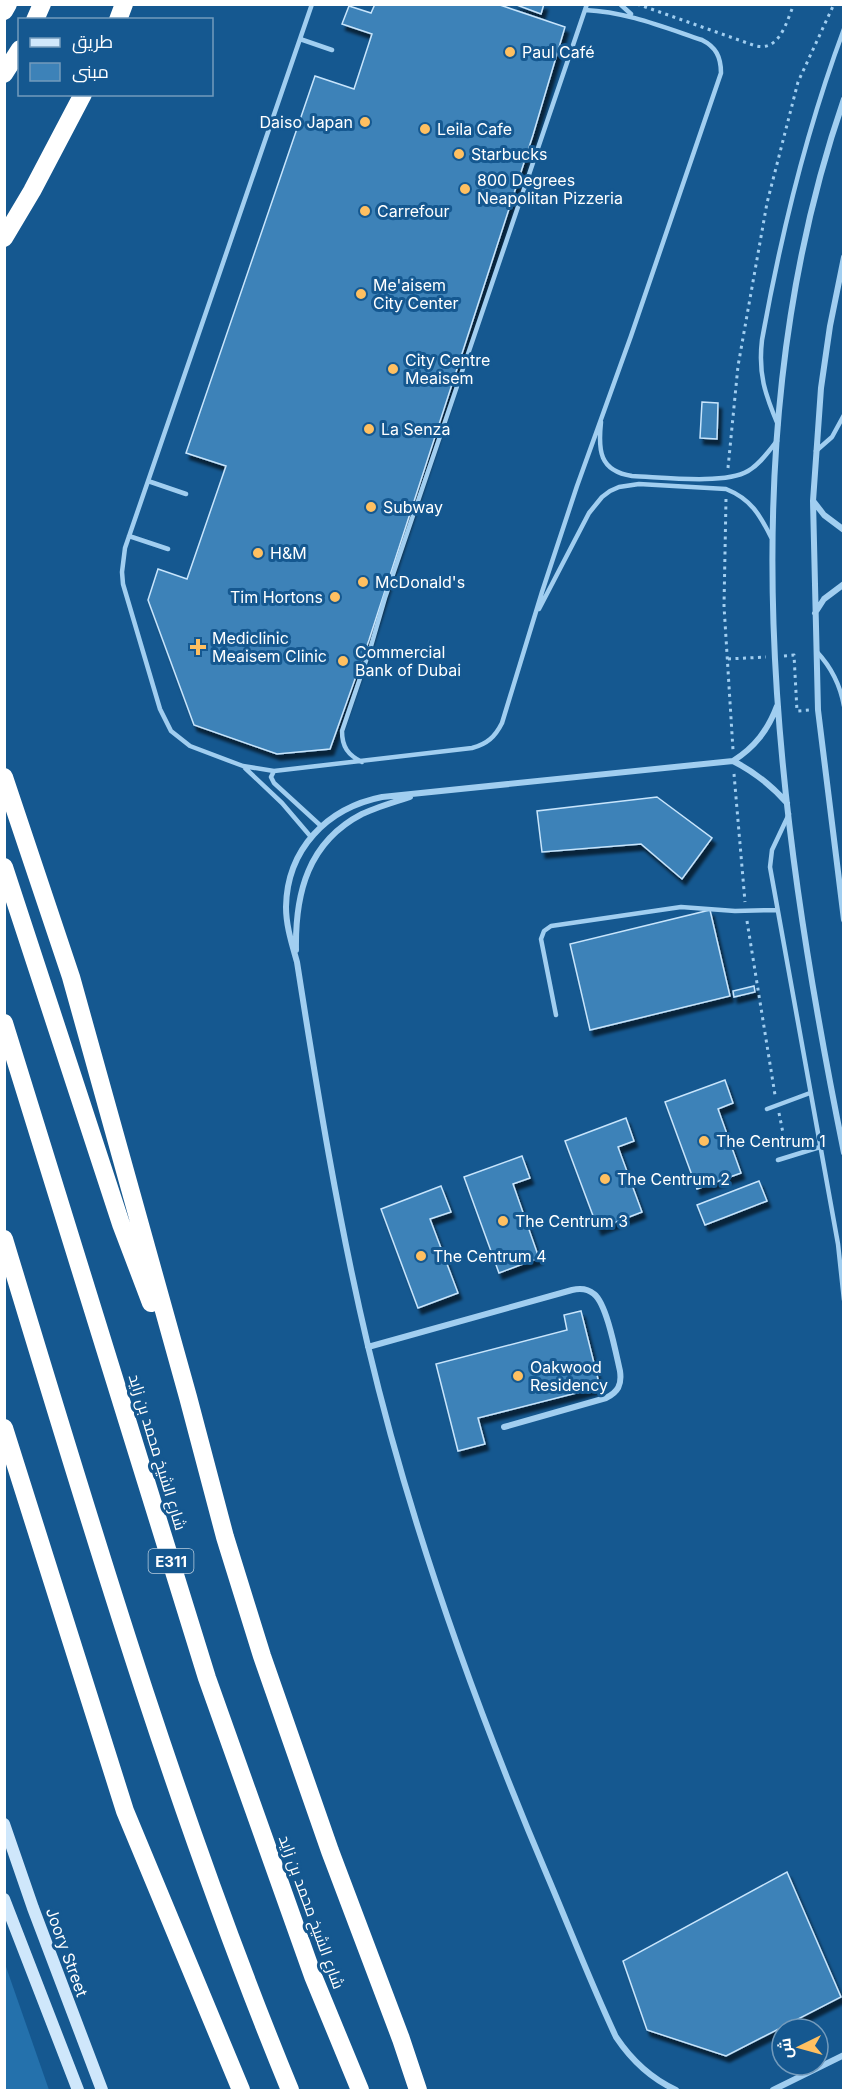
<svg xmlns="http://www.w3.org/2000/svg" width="848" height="2095" viewBox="0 0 848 2095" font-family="Inter,Cairo,sans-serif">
  <defs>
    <filter id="shadow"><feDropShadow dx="3.5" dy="6" stdDeviation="1.5" flood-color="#0009"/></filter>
  </defs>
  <rect width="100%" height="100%" fill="#155890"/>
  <!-- green -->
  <path fill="#2471ac" d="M5 1964 49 2090H5Z"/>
  <!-- building -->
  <path fill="#3d82b8" stroke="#c8e5fc" stroke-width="1.5" filter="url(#shadow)" d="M375 4H497L565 27 533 135 369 640 330 749 277 754 194 725 148 600 158 569 187 579 226 466 186 453 315 76 354 89 372 34 342 24 349 6 371 13Z
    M514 4H544L541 14Z
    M702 402 718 403 717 439 700 438Z
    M657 797 712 838 682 879 641 844 542 852 537 811Z
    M710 910 730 996 590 1030 570 944Z
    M754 986 755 992 734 997 733 991Z
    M725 1080 733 1103 718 1109 741 1173 697 1189 665 1102Z
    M626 1118 634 1141 618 1147 642 1212 598 1229 565 1141Z
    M522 1156 530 1178 513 1184 539 1258 499 1273 464 1177Z
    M759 1181 767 1201 705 1225 697 1205Z
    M441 1186 451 1212 430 1219 458 1293 418 1308 381 1209Z
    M581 1311 600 1387 478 1418 485 1444 458 1451 436 1364 567 1330 564 1315Z
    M787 1872 841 1997 726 2056 647 2030 623 1961Z"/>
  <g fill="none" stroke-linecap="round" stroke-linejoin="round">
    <!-- path -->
    <path stroke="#a1cef0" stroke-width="3" stroke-dasharray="3 4.5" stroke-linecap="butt" d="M637 4 753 45C779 54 786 23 794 4
      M728 468 738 366 767 203 798 82 834 4
      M726 499 724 606 733 750
      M784 656 794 655 797 711 810 710
      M728 659 766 657
      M734 774 745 902
      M747 921 775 1095
      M779 1113 786 1148"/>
    <!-- lane -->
    <path stroke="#a1cef0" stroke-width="4.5" d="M312 4 125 548 122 572 123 584 160 709 171 731 190 746 243 766 274 771 472 748C487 744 495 737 502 723L542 592 577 486 631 336 721 73C721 57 716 47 702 40 663 27 627 12 585 10
      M620 4 631 14
      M300 39 332 50
      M601 422C598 450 599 471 632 476 661 477 724 485 748 471 760 464 768 452 777 441
      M778 425C765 394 758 374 762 340 781 234 806 131 844 29
      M816 451 832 437 844 415
      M148 481 186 494
      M129 536 168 549
      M539 609 589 513 602 497 610 491 619 487 639 484 726 489C751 499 760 515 771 537
      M817 652C832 668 840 684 844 706
      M362 762C348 755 342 747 342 731L371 646 385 598 587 4
      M245 768 282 803 311 837
      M274 771 271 777 274 783 321 826
      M789 814 772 850 770 867 838 1244 844 1300
      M556 1015 541 939 544 931 551 926 681 907 735 911 777 910
      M767 1109 810 1093
      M778 1160 820 1147"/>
    <!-- street -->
    <path stroke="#a1cef0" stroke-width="6" d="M844 99C726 440 774 807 844 1153
      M844 257 830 326 821 388 813 501 818 710 844 920
      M814 502 824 515 844 530
      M815 613 824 599 844 584
      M733 761C755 772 771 785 787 803
      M296 950C295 893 308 842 362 814 377 807 394 802 410 797
      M368 1347 572 1290C580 1288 587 1288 594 1294 607 1304 616 1354 620 1371 622 1385 618 1392 606 1398L504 1427
      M676 2090C650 2078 632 2061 616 2037 591 1984 570 1929 547 1875 474 1703 411 1528 368 1346 338 1219 317 1090 297 962 292 944 286 926 286 907 287 849 327 808 382 797L733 761C755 747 768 730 777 706
      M773 2090 844 2055"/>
    <!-- secondary -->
    <path stroke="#cfe7fb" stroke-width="12" d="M4 1824 33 1908 102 2090
      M4 1899 78 2090"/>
    <!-- highway -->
    <path stroke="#fff" stroke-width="18" d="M4 11 8 4
      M35 20 42 4
      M118 20 124 4
      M4 74 20 49
      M4 238 32 191 83 94
      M4 777 71 977 188 1397 225 1537 262 1656 330 1851 401 2039 418 2090
      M4 867 121 1224 151 1303
      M4 1023 207 1678 313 1976 360 2090
      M4 1239C91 1526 176 1813 290 2090
      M4 1428 125 1811 241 2090"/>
  </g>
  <!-- markers -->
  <g fill="#ffc061" stroke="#155890" stroke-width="2">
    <circle cx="510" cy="52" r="6"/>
    <circle cx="365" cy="122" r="6"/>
    <circle cx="425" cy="129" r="6"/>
    <circle cx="459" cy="154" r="6"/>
    <circle cx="465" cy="189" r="6"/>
    <circle cx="365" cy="211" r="6"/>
    <circle cx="361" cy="294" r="6"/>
    <circle cx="393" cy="369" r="6"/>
    <circle cx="369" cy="429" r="6"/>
    <circle cx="371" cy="507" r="6"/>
    <circle cx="258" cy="553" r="6"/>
    <circle cx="363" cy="582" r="6"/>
    <circle cx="335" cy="597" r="6"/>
    <path d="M195 638h6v6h6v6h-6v6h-6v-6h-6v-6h6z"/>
    <circle cx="343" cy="661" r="6"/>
    <circle cx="704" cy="1141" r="6"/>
    <circle cx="605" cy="1179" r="6"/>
    <circle cx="503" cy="1221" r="6"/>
    <circle cx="421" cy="1256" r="6"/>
    <circle cx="518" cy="1376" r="6"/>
  </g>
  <g text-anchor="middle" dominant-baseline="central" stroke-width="6" stroke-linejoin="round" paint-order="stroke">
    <!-- shield labels -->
    <rect fill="#155890" stroke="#b9cdde" stroke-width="1.5" x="148.5" y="1549" width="45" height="24" rx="4.5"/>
    <g font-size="15" font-weight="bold" fill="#fff">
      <text x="171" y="1561">E311</text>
    </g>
    <!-- poi labels -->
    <g font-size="16" fill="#fff" stroke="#155890" text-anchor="start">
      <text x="522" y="52">Paul Café</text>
      <text x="353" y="122" text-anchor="end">Daiso Japan</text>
      <text x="437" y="129">Leila Cafe</text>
      <text x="471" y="154">Starbucks</text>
      <text x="477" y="180">800 Degrees<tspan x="477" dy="18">Neapolitan Pizzeria</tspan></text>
      <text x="377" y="211">Carrefour</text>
      <text x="373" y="285">Me'aisem<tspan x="373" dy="18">City Center</tspan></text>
      <text x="405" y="360">City Centre<tspan x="405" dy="18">Meaisem</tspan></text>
      <text x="381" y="429">La Senza</text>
      <text x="383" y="507">Subway</text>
      <text x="270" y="553">H&amp;M</text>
      <text x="375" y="582">McDonald's</text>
      <text x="323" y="597" text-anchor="end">Tim Hortons</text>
      <text x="212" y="638">Mediclinic<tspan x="212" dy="18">Meaisem Clinic</tspan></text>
      <text x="355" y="652">Commercial<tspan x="355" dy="18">Bank of Dubai</tspan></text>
      <text x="716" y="1141">The Centrum 1</text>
      <text x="617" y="1179">The Centrum 2</text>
      <text x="515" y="1221">The Centrum 3</text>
      <text x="433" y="1256">The Centrum 4</text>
      <text x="530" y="1367">Oakwood<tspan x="530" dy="18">Residency</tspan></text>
    </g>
    <!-- street labels -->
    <g font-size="16" fill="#fff" stroke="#155890">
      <text transform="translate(158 1452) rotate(73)">شارع الشيخ محمد بن زايد</text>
      <text transform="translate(312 1912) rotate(70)">شارع الشيخ محمد بن زايد</text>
      <text transform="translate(67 1952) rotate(70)">Joory Street</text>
    </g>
  </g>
  <!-- border -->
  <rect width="848" height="2095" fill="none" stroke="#ffffff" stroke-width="12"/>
  <!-- legend -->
  <rect x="18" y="18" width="195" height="78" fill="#155890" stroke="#739bbc" stroke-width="1.5"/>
  <rect x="30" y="38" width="30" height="9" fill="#cfe7fb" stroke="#739bbc" stroke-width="1.5"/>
  <text x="72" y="48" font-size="18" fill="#ffffff">طريق</text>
  <rect x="30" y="63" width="30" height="18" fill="#3d82b8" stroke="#739bbc" stroke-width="1.5"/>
  <text x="72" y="78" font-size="18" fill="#ffffff">مبنى</text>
  <!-- north arrow -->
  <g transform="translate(800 2047) rotate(265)"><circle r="28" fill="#155890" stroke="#739bbc" stroke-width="1.5"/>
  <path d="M0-4.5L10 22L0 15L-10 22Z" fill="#ffc061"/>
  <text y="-9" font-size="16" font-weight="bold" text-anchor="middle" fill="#ffffff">ش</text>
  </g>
</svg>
